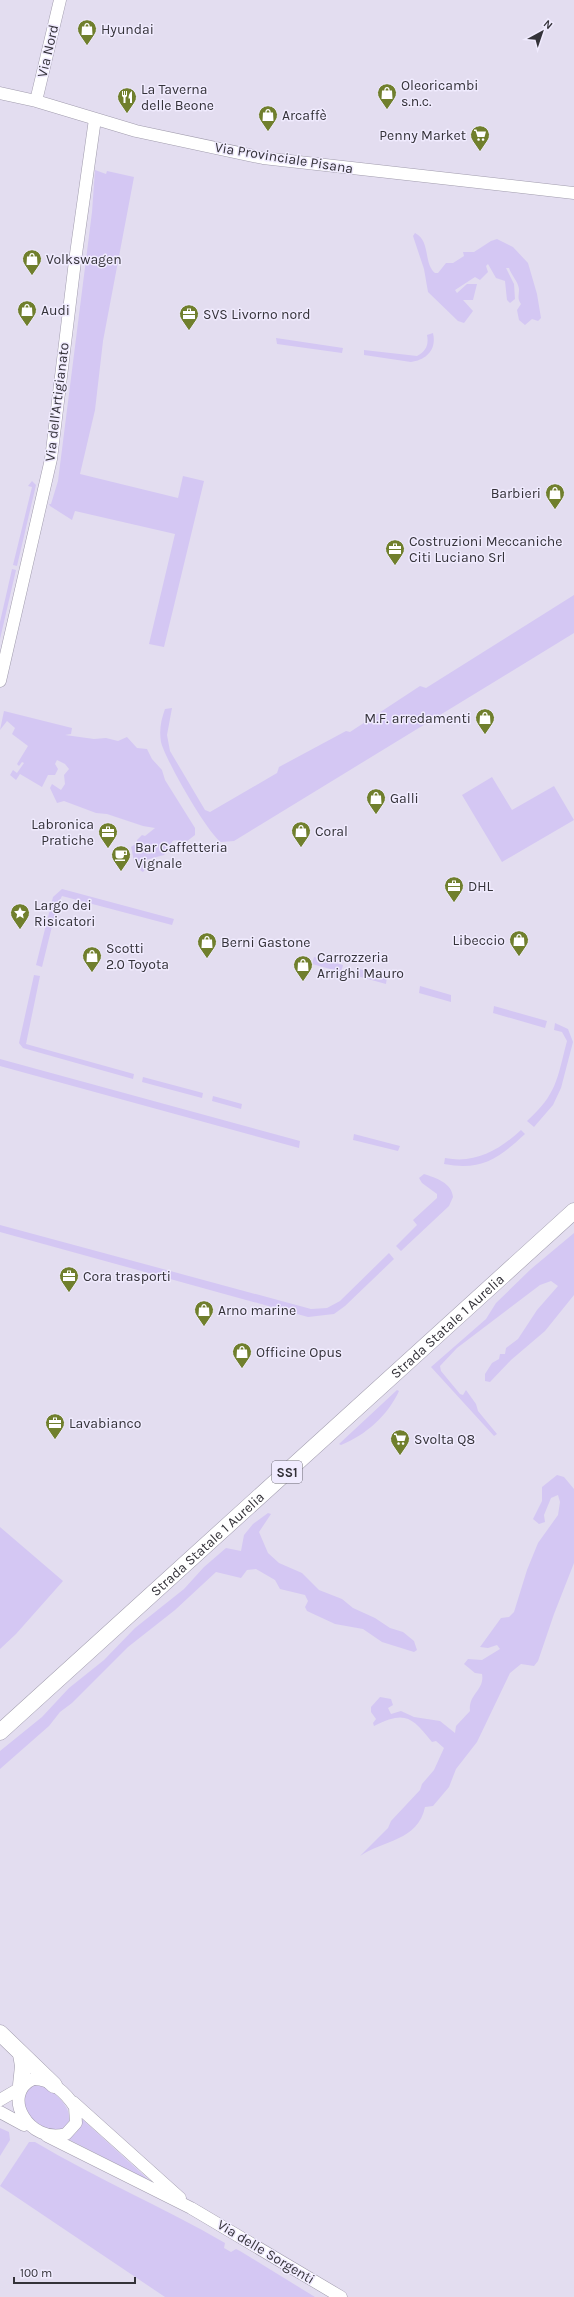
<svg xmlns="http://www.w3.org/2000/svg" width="574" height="2297" viewBox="0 0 574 2297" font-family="Karla,sans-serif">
  <rect width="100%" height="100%" fill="#e3ddf0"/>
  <!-- green -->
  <path fill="#d4c7f3" d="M95 170 106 174 107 171 134 177 103 341 95 410 80 474 178 498 183 476 204 481 164 647 149 644 175 534 75 511 72 520 50 506 49 504H51L58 481 92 212Z
    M415 233C431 241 423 263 435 273H438L446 263H453L464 256 463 252H474L491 241 497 239 513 247 528 263 537 294 541 318 538 321 532 319 525 325 519 320 517 310 521 304C517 298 519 296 519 289 518 281 511 275 509 268H506L514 284 515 299 510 303 507 300 505 281 496 278 488 264 486 266 488 272 480 280 475 277 455 290 457 293 467 284H477L473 300H463L473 311 464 323 458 321 428 292 424 269 413 236Z
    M433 333C437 350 426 360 411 362L364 355V350L417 356C426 351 429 345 427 335Z
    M276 338 343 348 342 353 277 344Z
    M32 481 36 485 17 566 13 565 32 487 28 486Z
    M12 569 16 570 0 639V622Z
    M574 595V633L234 841 221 842C208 834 165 759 161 742 159 730 161 720 165 709L172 708 167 735 170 751 205 810 210 812 277 773 279 767 346 731 350 732 420 686 426 688Z
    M4 711 72 728 71 734 65 735 94 739 106 738 118 741 127 737 137 748 147 749 152 759 162 770 165 780 195 828V835L186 842C166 837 175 844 164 855L145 860 147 867 143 872C132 865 134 857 131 847L137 843V840L142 835 145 836 155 828 143 826 107 814 96 813 64 801 57 803 50 788 52 784 61 790 65 784 64 775 69 769 65 764 57 760 55 764 58 769 55 775H48L42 787 20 774 16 780 10 775 13 770 17 773 24 763 22 762 19 766 17 764 28 746 12 734 15 728 7 721 0 730Z
    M492 777 512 810 554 786 574 820 502 862 462 795Z
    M62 889 174 919 172 925 62 896 57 906 42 967 36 965 53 897Z
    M314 957 343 965 341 972 312 964Z
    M359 969 387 977 386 984 357 976Z
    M34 975 40 976 26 1044 134 1074 133 1079 23 1048 19 1043Z
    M420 986 451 995V1002L419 993Z
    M494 1006 547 1021 545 1028 493 1013Z
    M555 1023 568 1029 573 1042 561 1088 553 1105 534 1127 527 1121C557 1094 557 1079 567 1041L562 1032 554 1030Z
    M0 1059 300 1141 299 1148 0 1066Z
    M143 1077 203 1093 202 1098 142 1082Z
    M213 1096 242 1104 241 1109 212 1101Z
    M521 1130 525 1134C498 1159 481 1171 444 1164L445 1158C476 1164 499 1150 521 1130Z
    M354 1134 400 1146 398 1151 353 1140Z
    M424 1174C436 1178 452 1183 453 1197L449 1206 401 1251 396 1246 417 1225 413 1220 437 1198V1194L422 1183 419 1178Z
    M0 1225 311 1309 327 1308 340 1301 389 1253 394 1259 345 1306 334 1314 308 1317 0 1232Z
    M574 1233V1295L545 1331 511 1360 490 1382 485 1381V1374L492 1363 499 1359 500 1354H505L506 1348 518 1339 537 1310 558 1286 551 1281 540 1285 457 1348 440 1366 441 1371 460 1394 463 1395 466 1390 476 1404 478 1411 497 1434 494 1436 431 1367 486 1319 496 1303 531 1269Z
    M397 1390 399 1391C388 1415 366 1435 341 1445L339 1444Z
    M557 1475 564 1477 574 1489V1563L554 1614 538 1661 534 1666 521 1664 510 1673 477 1742 456 1769 449 1787 433 1806 425 1807C418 1841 383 1840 360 1856L388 1828 391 1821 420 1790 422 1784 434 1770 444 1748 436 1741 432 1742C411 1716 405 1711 374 1726L373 1723 376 1719 371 1712V1707L380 1697 391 1699 393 1705 388 1708 391 1714 401 1711 414 1717 440 1721 455 1733 456 1726 470 1711C468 1694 485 1690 482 1674L475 1673 464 1664 468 1659 482 1660 500 1649 497 1645 488 1648 480 1647 501 1618 509 1617 514 1612 527 1570 538 1543 558 1515 560 1502 558 1495 551 1498 544 1515 545 1522 539 1524 533 1519 542 1501V1487Z
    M268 1513 271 1514 259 1532 268 1553 279 1563 302 1573 319 1590 342 1599 353 1608 375 1618 390 1628 403 1632 414 1641 417 1650 414 1652 382 1642 363 1629 335 1624 307 1611 305 1607 308 1601 305 1595 280 1589 275 1580 256 1569 247 1570 241 1578 216 1572 175 1610 128 1647 72 1703 60 1712 49 1726 0 1769V1751L42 1717 69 1688 104 1660 135 1628 184 1589 204 1567 226 1548 241 1551 244 1535 253 1524Z
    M0 1527 63 1581 16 1634 0 1649Z
    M36 2084C53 2088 80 2112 65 2130L53 2131 29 2121 21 2093Z
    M82 2119 150 2181 68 2139 76 2133Z
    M0 2128 9 2132 10 2140 0 2156Z
    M29 2142H35C97 2179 163 2207 225 2243L224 2248 231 2252 236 2249 240 2251 315 2297H165L0 2186Z"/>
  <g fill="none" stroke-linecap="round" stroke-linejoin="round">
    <defs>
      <path id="secondary" d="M0 93 36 101 136 131 263 158 574 193
        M36 101 60 0
        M0 681 51 459 75 261 95 119
        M33 2079C50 2078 66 2093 75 2107L76 2123 66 2134C29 2145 0 2094 33 2079Z
        M0 2100 17 2090
        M73 2102 180 2198
        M0 2112 24 2125
        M47 2136 191 2208 341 2297"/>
      <g id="highway">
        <path id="s1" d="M0 1732 574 1211"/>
        <path d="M0 2033 54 2085"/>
        <path d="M21 2054 23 2066 21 2085"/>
      </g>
    </defs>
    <!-- secondary casing -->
    <use href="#secondary" stroke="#a19cad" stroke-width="13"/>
    <!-- highway casing -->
    <use href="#highway" stroke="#a19cad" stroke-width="17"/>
    <!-- secondary -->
    <use href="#secondary" stroke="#fff" stroke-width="12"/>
    <!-- highway -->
    <use href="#highway" stroke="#fff" stroke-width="16"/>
  </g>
  <!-- icons -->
  <defs>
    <symbol id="shop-pin" viewBox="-11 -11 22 30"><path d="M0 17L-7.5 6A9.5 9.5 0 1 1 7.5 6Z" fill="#707f2d" stroke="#f0ebfe"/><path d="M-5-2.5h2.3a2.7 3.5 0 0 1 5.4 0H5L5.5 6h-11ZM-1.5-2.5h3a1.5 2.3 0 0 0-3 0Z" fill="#fff"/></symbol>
    <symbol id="restaurant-pin" viewBox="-11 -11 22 30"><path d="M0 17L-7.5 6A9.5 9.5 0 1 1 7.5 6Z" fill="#707f2d" stroke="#f0ebfe"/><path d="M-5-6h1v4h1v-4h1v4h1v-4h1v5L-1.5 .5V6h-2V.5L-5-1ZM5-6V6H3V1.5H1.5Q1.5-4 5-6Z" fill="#fff"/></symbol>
    <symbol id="supermarket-pin" viewBox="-11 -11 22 30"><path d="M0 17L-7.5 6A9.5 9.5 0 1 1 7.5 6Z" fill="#707f2d" stroke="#f0ebfe"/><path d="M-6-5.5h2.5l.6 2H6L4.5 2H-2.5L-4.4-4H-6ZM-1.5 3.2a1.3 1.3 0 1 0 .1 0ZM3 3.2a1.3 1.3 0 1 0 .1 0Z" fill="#fff"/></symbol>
    <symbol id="office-pin" viewBox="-11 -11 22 30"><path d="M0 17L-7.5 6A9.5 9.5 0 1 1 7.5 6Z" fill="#707f2d" stroke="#f0ebfe"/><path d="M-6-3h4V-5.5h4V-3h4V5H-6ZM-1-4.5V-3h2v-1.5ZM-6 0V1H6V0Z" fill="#fff"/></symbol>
    <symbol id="cafe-pin" viewBox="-11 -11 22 30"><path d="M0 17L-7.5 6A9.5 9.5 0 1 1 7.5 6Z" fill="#707f2d" stroke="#f0ebfe"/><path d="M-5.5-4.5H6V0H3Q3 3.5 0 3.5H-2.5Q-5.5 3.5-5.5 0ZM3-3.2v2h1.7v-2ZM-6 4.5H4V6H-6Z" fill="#fff"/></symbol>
    <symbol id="sight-pin" viewBox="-11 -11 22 30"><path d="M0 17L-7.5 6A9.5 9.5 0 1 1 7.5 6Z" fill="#707f2d" stroke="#f0ebfe"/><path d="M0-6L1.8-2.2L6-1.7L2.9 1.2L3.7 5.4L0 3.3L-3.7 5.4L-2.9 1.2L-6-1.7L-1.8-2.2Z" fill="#fff"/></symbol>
  </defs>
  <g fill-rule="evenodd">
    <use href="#shop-pin" x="76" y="18" width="22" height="30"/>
    <use href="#shop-pin" x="376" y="82" width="22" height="30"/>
    <use href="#restaurant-pin" x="116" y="86" width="22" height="30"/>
    <use href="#shop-pin" x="257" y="104" width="22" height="30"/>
    <use href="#supermarket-pin" x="469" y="124" width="22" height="30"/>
    <use href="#shop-pin" x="21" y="248" width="22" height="30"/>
    <use href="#shop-pin" x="16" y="299" width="22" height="30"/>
    <use href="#office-pin" x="178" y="303" width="22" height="30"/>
    <use href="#shop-pin" x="544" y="482" width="22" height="30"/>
    <use href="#office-pin" x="384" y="538" width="22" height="30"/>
    <use href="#shop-pin" x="474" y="707" width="22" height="30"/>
    <use href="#shop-pin" x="365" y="787" width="22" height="30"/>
    <use href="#shop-pin" x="290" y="820" width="22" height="30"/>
    <use href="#office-pin" x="97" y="821" width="22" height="30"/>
    <use href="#cafe-pin" x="110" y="844" width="22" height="30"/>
    <use href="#office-pin" x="443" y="875" width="22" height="30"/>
    <use href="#sight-pin" x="9" y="902" width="22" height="30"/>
    <use href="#shop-pin" x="508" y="929" width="22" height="30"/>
    <use href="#shop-pin" x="196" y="931" width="22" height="30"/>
    <use href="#shop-pin" x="81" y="945" width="22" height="30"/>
    <use href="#shop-pin" x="292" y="954" width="22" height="30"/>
    <use href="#office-pin" x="58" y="1265" width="22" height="30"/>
    <use href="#shop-pin" x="193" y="1299" width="22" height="30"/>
    <use href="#shop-pin" x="231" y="1341" width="22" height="30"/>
    <use href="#office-pin" x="44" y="1412" width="22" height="30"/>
    <use href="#supermarket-pin" x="389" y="1428" width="22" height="30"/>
  </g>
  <g text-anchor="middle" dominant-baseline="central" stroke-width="3" stroke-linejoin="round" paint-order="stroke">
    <!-- shield labels -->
    <rect fill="#f0ebfe" stroke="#6c6a74" stroke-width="1" x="272" y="1461" width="30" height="22" rx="3"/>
    <g font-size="13" font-weight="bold" fill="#343239">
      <text x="287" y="1472">SS1</text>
    </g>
    <!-- poi labels -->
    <g font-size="14" fill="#343239" stroke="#f0ebfe" text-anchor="start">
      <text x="101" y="29">Hyundai</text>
      <text x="401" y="85">Oleoricambi<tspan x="401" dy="16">s.n.c.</tspan></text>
      <text x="141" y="89">La Taverna<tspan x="141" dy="16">delle Beone</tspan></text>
      <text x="282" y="115">Arcaffè</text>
      <text x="466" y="135" text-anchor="end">Penny Market</text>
      <text x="46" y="259">Volkswagen</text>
      <text x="41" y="310">Audi</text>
      <text x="203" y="314">SVS Livorno nord</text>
      <text x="541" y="493" text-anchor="end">Barbieri</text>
      <text x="409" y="541">Costruzioni Meccaniche<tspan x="409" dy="16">Citi Luciano Srl</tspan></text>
      <text x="471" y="718" text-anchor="end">M.F. arredamenti</text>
      <text x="390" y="798">Galli</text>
      <text x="94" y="824" text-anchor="end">Labronica<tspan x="94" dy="16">Pratiche</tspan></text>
      <text x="315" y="831">Coral</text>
      <text x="135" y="847">Bar Caffetteria<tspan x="135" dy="16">Vignale</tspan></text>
      <text x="468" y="886">DHL</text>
      <text x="34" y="905">Largo dei<tspan x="34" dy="16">Risicatori</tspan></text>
      <text x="505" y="940" text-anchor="end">Libeccio</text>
      <text x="221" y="942">Berni Gastone</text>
      <text x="106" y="948">Scotti<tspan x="106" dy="16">2.0 Toyota</tspan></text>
      <text x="317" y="957">Carrozzeria<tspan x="317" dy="16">Arrighi Mauro</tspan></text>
      <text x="83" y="1276">Cora trasporti</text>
      <text x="218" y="1310">Arno marine</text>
      <text x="256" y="1352">Officine Opus</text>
      <text x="69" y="1423">Lavabianco</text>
      <text x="414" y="1439">Svolta Q8</text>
    </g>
    <!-- street labels -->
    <g font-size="14" fill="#343239" stroke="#f0ebfe">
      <text transform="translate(48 51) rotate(-77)">Via Nord</text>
      <text transform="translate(284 158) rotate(9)">Via Provinciale Pisana</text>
      <text transform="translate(57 402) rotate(-83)">Via dell'Artigianato</text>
      <text stroke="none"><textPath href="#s1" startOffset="604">Strada Statale 1 Aurelia</textPath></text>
      <text stroke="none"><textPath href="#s1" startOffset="280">Strada Statale 1 Aurelia</textPath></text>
      <text transform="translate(266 2252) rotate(31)">Via delle Sorgenti</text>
    </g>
  </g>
  <!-- north arrow -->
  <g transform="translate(542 32) rotate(40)" stroke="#f0ebfe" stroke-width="3" paint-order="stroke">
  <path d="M0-3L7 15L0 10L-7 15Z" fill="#343239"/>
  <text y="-6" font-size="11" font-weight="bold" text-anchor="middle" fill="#343239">N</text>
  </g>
  <!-- scale -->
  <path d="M14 2277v6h121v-6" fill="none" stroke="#343239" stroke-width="2"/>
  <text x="20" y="2277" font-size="12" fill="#343239" stroke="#f0ebfe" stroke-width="3" paint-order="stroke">100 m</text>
</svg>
